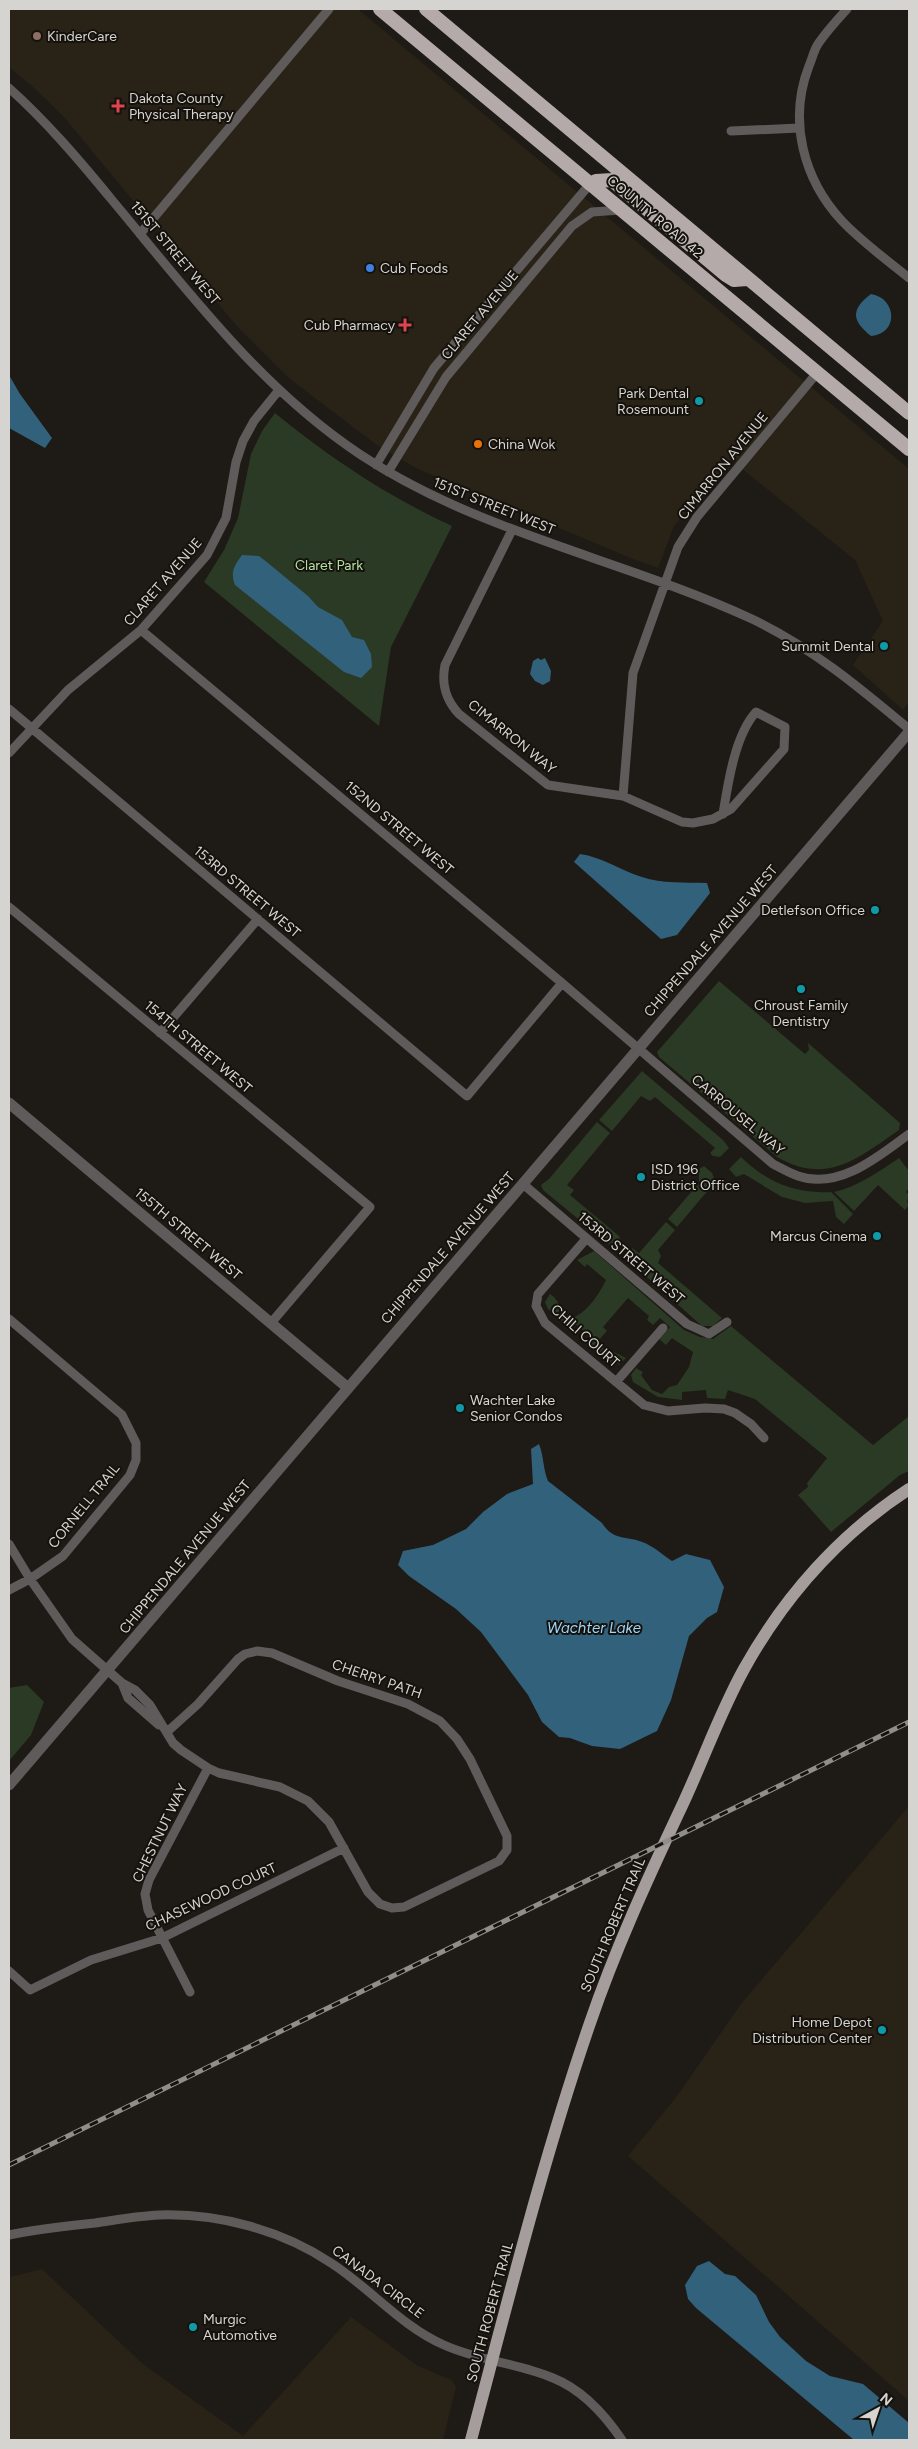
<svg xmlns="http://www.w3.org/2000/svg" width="918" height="2449" viewBox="0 0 918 2449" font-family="Figtree,sans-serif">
  <rect width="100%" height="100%" fill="#1e1a15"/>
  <!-- built -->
  <path fill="#292217" d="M9 9H358L909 469V702L903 710 853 665 883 621 855 560 731 460 674 526 658 568 633 559 418 469 378 446 290 379 235 324 64 117 33 87 9 67Z
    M909 1806V2401L628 2156 677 2096 741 2004Z
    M42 2269 143 2364 243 2436 351 2317 418 2366 452 2380 456 2387 443 2440H9V2277Z"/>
  <!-- green -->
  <path fill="#2a3a24" d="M275 413C330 458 387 496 452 526L391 647 379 726 204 582 224 550 238 518 251 454 262 431Z
    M719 981 805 1054 809 1050 808 1043 900 1123 899 1130C858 1158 828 1186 777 1157L659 1057 657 1052Z
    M642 1071 723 1140 729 1148 720 1157 713 1156 710 1153 715 1148 655 1097 650 1101 641 1096 612 1131 599 1120Z
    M597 1122 610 1133 567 1185 574 1190 570 1195 619 1236 621 1241 617 1246H611L543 1190 541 1185 549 1179Z
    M741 1157C767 1182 794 1194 831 1192L853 1214 844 1224 836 1217 833 1201 805 1203 782 1197 744 1174 736 1177 729 1169Z
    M899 1158 909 1171V1188L906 1192 909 1195 907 1202 909 1205 905 1210 878 1185 854 1211 834 1192C859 1186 878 1172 899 1158Z
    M704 1166 712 1173 719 1191 710 1188 677 1227 668 1219 699 1183V1175L696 1171Z
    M666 1222 675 1230 658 1250 661 1256 658 1263 722 1318 713 1326H702L630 1262 629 1255 632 1248 639 1253Z
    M594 1251 684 1330 700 1337 713 1339 731 1326 873 1445 909 1416V1471L900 1475 831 1532 798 1495 808 1487 807 1483 827 1458 755 1399 728 1390 725 1399 707 1398 706 1390 682 1392V1400L658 1397 633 1382 631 1375 636 1368 643 1372 641 1375 652 1390 662 1394 669 1387 677 1385 689 1367 693 1352 672 1338 666 1345 659 1339 670 1327 660 1318 653 1325 647 1320 649 1316 628 1298 603 1327 607 1331 597 1342 609 1353 612 1351 626 1358 619 1365 617 1362 612 1364 589 1343 591 1337 573 1322 569 1327 548 1309 545 1302 550 1294 554 1297 560 1305 558 1308 569 1319C586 1315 599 1294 606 1280L587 1264 585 1267 577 1260Z
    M27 1685 44 1702 31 1735 9 1761V1688Z"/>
  <!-- water -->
  <path fill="#32617c" d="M871 294C897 298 899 334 871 336 851 320 851 309 871 294Z
    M9 375 20 394 52 438 45 448 9 428Z
    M242 555 259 556 268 563 308 596 318 607 342 620 352 637 364 640 371 654 372 667 361 678 344 672 235 585C230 572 234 566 242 555Z
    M538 658 541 660 545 658 551 671 550 681 543 685 535 681 530 674 533 661Z
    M580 854C602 857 620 870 642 877 662 884 686 882 707 883L710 893 677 935 661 939 574 862Z
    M539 1444C544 1457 543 1469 548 1481L602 1523C614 1542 627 1535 645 1543 654 1547 663 1555 672 1561L686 1554 710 1560 724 1587 717 1612 707 1618 689 1636 671 1700 657 1731 620 1749 592 1746 570 1738 559 1737 542 1722 528 1695 481 1632 456 1609 409 1576 398 1565 403 1551 433 1545 466 1529 483 1512 507 1494 533 1484 531 1449Z
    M709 2261 725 2274 735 2276 756 2295 769 2322 780 2337 806 2361 830 2376 863 2384 909 2423V2440H854L696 2308 688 2299 685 2285 697 2266Z"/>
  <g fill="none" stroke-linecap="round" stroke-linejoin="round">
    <!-- minor -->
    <path stroke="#5f5b5b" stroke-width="9" d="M847 9C837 20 826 32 818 44 814 50 812 59 809 66 788 120 803 179 842 221 862 242 887 260 909 278
      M9 88C47 122 80 161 112 200 188 291 261 389 361 455 481 534 623 559 752 619 811 647 860 688 909 729
      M731 131 799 128
      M140 234 329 9
      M376 465 434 368 590 184
      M388 472 446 377 572 226 592 212 621 210
      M512 530 445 665C441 685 446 700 459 714L548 785 623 796 682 822 693 823 713 819 731 809 784 749 785 727 756 712C735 735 728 783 723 814
      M141 630 562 983 773 1164C781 1168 789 1173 798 1176 839 1190 878 1157 909 1134
      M9 709 467 1096 562 983
      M9 753 68 690 141 630 207 555 226 518 236 462 243 441 254 421 279 390
      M623 796 633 673 678 547 697 517 817 373
      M9 907 370 1207 271 1323
      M160 1033 258 919
      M523 1184 687 1324 709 1334 727 1322
      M586 1239 538 1294 536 1306 545 1323 644 1405 668 1411 705 1408 724 1409 735 1413 751 1424 764 1438
      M9 1319 122 1415 136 1443V1460L130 1475 63 1556 30 1579 9 1590
      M616 1382 663 1328
      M9 1544 30 1579 72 1639 122 1683 135 1690 150 1705 173 1743 181 1750 208 1768 219 1773 280 1787 308 1801 329 1822 368 1892 380 1904 392 1908 404 1907 499 1861 507 1850V1836L470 1759 457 1739 440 1721 408 1704 338 1681 272 1653 257 1651 245 1654 238 1659 198 1704 167 1732
      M122 1683 128 1698 159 1725
      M9 1971 30 1990 91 1960 162 1938 344 1848
      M190 1992 148 1910 145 1894 149 1880 208 1768
      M9 2235C37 2229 66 2226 95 2223 116 2220 137 2216 159 2215 218 2213 282 2230 331 2263 370 2288 401 2326 444 2345 479 2361 518 2363 553 2378 581 2389 605 2415 622 2440"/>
    <!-- tertiary -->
    <path stroke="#5f5b5b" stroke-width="11" d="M9 1103 348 1388
      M9 1785 909 732"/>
    <!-- primary -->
    <path stroke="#a59d9c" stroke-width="12" d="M471 2440C508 2301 543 2159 590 2023 615 1950 647 1880 680 1810 702 1764 719 1714 744 1669 784 1597 840 1534 909 1489"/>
    <!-- trunk -->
    <path stroke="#b3aaa9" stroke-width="14" d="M380 9 909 449
      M426 9 909 413
      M590 184 596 181 612 180 726 275 734 280 747 279"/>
    <defs>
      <path id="rail" d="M9 2165 909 1722"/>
    </defs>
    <!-- rail casing -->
    <use href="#rail" stroke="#918e8a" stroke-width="5"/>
    <!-- rail -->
    <use href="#rail" stroke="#15110c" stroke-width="3" stroke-dasharray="9" stroke-linecap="butt"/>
  </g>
  <!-- markers -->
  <circle fill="#8d6e63" stroke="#15110c" stroke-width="2" cx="37" cy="36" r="5"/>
  <g fill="#e0444e" stroke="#15110c" stroke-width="2">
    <path d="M115.5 98.5h5v5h5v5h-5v5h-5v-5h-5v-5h5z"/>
    <path d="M402.5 317.5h5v5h5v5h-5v5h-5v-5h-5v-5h5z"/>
  </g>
  <circle fill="#3f7fe0" stroke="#15110c" stroke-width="2" cx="370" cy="268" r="5"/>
  <g fill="#0f9aa8" stroke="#15110c" stroke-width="2">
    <circle cx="699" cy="401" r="5"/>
    <circle cx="884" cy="646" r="5"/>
    <circle cx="875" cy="910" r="5"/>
    <circle cx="801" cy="989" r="5"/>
    <circle cx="641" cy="1177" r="5"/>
    <circle cx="877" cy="1236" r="5"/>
    <circle cx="460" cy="1408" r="5"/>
    <circle cx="882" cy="2030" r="5"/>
    <circle cx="193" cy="2327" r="5"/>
  </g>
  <circle fill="#e8710a" stroke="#15110c" stroke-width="2" cx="478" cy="444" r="5"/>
  <g text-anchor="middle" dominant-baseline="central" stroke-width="4" stroke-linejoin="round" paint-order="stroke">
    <!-- poi labels -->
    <g font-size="14" fill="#d6d4d0" stroke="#15110c" text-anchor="start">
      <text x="47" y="36">KinderCare</text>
      <text x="129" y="98">Dakota County<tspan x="129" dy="16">Physical Therapy</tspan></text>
      <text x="380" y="268">Cub Foods</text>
      <text x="395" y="325" text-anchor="end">Cub Pharmacy</text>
      <text x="689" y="393" text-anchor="end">Park Dental<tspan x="689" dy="16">Rosemount</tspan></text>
      <text x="488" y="444">China Wok</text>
      <text x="874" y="646" text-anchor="end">Summit Dental</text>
      <text x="865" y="910" text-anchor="end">Detlefson Office</text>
      <text x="801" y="1005" text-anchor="middle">Chroust Family<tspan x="801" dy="16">Dentistry</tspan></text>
      <text x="651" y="1169">ISD 196<tspan x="651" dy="16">District Office</tspan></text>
      <text x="867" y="1236" text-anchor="end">Marcus Cinema</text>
      <text x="470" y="1400">Wachter Lake<tspan x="470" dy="16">Senior Condos</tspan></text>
      <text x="872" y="2022" text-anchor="end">Home Depot<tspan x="872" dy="16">Distribution Center</tspan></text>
      <text x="203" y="2319">Murgic<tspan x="203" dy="16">Automotive</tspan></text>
    </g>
    <!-- street labels -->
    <g font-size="14" fill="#d6d4d0" stroke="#15110c">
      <text transform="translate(655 217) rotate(40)">COUNTY ROAD 42</text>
      <text transform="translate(175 253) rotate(50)">151ST STREET WEST</text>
      <text transform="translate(480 315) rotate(-50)">CLARET AVENUE</text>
      <text transform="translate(723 466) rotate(-51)">CIMARRON AVENUE</text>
      <text transform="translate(494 506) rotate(22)">151ST STREET WEST</text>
      <text transform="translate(163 582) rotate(-49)">CLARET AVENUE</text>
      <text transform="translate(512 737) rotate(39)">CIMARRON WAY</text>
      <text transform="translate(399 828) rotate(40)">152ND STREET WEST</text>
      <text transform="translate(247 892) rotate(40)">153RD STREET WEST</text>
      <text transform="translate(711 941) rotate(-49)">CHIPPENDALE AVENUE WEST</text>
      <text transform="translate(198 1047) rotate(40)">154TH STREET WEST</text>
      <text transform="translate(738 1115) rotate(40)">CARROUSEL WAY</text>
      <text transform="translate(188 1234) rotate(40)">155TH STREET WEST</text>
      <text transform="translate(448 1248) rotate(-49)">CHIPPENDALE AVENUE WEST</text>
      <text transform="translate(631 1258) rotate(40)">153RD STREET WEST</text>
      <text transform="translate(585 1336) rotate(42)">CHILI COURT</text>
      <text transform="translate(84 1506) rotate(-51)">CORNELL TRAIL</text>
      <text transform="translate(185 1557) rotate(-50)">CHIPPENDALE AVENUE WEST</text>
      <text transform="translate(377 1679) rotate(19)">CHERRY PATH</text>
      <text transform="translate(160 1833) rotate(-64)">CHESTNUT WAY</text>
      <text transform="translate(211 1897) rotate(-25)">CHASEWOOD COURT</text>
      <text transform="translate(613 1925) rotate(-67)">SOUTH ROBERT TRAIL</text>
      <text transform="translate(378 2282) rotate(37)">CANADA CIRCLE</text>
      <text transform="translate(490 2312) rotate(-75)">SOUTH ROBERT TRAIL</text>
    </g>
    <!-- park labels -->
    <g font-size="14" fill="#b2e1a2" stroke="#15110c">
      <text x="329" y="565">Claret Park</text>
    </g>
    <!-- water labels -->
    <g font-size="15" font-style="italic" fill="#9cd6fa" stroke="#15110c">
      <text x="594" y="1628">Wachter Lake</text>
    </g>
  </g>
  <!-- border -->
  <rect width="918" height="2449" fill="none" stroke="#d6d4d0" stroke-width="20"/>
  <!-- north arrow -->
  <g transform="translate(878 2409) rotate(40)" stroke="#15110c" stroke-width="4" paint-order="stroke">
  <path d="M0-4L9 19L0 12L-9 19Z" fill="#d6d4d0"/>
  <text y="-8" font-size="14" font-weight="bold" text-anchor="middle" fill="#d6d4d0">N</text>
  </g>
</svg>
